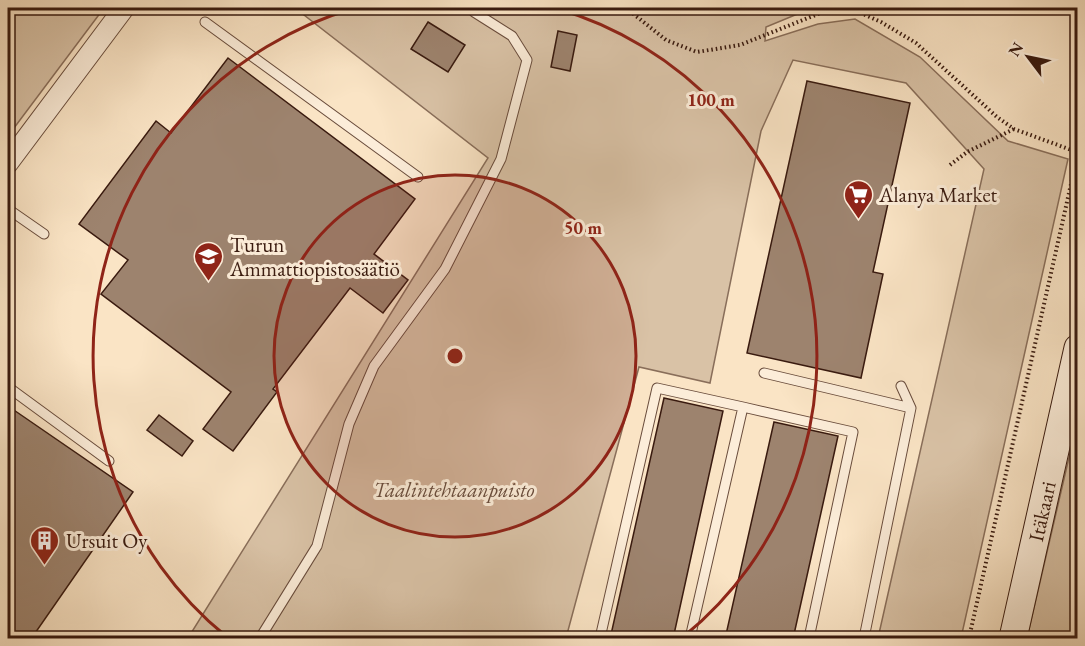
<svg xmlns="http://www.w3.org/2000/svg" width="1085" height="646" viewBox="0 0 1085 646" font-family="'EB Garamond',serif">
  <rect width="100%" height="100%" fill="#fae4c5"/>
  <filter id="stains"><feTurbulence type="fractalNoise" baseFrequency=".00333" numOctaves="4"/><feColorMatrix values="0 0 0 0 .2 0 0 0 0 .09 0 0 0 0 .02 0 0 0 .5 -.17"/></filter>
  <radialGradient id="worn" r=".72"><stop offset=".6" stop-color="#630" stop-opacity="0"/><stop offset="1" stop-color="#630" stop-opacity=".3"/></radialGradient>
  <!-- green -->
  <path fill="#d9c2a6" stroke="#896e5a" stroke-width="1.5" d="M8 8H104L8 136Z
    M295 8H812L766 27 765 41 818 24 855 19 920 57 1008 141 1068 159 961 638H878L984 169 906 83 793 60 761 131 710 383 639 367 566 638H188L488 158Z
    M1077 423V638H1027Z"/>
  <!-- building -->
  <path fill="#9d836e" stroke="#391a0f" stroke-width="1.5" d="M428 22 465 45 448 72 411 49Z
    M558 31 577 35 570 71 551 67Z
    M228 58 415 199 374 254 408 280 383 313 350 288 273 389 277 392 233 451 203 429 231 392 101 294 128 260 79 224 156 121 171 133Z
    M807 81 910 103 873 272 883 274 861 378 747 353Z
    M664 398 723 411 673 639H610Z
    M8 406 133 492 31 639H8Z
    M159 415 193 441 182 456 147 430Z
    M774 422 838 436 793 639H725Z"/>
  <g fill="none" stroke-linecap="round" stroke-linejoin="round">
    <defs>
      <path id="lane" d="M205 22 418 177
        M8 209 44 234
        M764 373 911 408
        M8 387 109 461
        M743 407 853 432 809 638
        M260 638 317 546 349 424 374 366 445 269 501 159 527 60 512 36 474 12
        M600 638 657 388 743 407 690 638
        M864 638 911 408 901 386"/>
      <path id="street" d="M8 163 124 8"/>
      <g id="secondary">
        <path id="s1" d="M1013 638 1078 348"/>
      </g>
    </defs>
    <!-- lane casing -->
    <use href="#lane" stroke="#694c3c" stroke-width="11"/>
    <!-- street casing -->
    <use href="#street" stroke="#694c3c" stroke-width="22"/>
    <!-- secondary casing -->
    <use href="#secondary" stroke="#391a0f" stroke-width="29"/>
    <!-- path -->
    <path stroke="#391a0f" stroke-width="4" stroke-dasharray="1.5 3" stroke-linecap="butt" d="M626 8 666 40 697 52 740 45 823 12 853 8
      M852 9 881 22 916 43 997 117 1014 129 1077 152
      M950 165 967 152 1014 129
      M969 638 1078 153"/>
    <!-- lane -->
    <use href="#lane" stroke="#fcedd9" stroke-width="9"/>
    <!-- street -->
    <use href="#street" stroke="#fcedd9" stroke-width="20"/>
    <!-- secondary -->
    <use href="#secondary" stroke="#fcedd9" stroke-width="27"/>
  </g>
  <!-- distance rings -->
  <circle cx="455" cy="356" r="181" fill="#8f2418" fill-opacity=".12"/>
  <g fill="none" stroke="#8f2418" stroke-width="3">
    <circle cx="455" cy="356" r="181"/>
    <path d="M227 637A362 362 0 0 1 355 8M555 8A362 362 0 0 1 683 637"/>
  </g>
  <!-- icons -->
  <defs>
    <symbol id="supermarket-pin" viewBox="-11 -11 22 30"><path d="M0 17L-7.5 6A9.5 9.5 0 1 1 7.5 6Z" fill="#8f2418" stroke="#fcedd9"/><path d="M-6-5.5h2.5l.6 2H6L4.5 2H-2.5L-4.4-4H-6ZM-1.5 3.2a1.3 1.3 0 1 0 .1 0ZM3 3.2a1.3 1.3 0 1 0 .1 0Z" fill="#fff"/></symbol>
    <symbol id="school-pin" viewBox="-11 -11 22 30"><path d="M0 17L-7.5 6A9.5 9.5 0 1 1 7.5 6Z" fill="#8f2418" stroke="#fcedd9"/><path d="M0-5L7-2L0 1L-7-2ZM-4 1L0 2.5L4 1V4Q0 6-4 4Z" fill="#fff"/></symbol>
    <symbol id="building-pin" viewBox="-11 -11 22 30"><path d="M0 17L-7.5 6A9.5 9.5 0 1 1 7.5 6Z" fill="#8f2418" stroke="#fcedd9"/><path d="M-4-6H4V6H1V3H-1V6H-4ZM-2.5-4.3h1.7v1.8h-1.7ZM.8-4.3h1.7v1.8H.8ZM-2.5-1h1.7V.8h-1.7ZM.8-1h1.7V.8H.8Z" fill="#fff"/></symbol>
  </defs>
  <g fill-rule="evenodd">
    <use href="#supermarket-pin" x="842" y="178" width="33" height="45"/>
    <use href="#school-pin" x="192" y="240" width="33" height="45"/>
    <use href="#building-pin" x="28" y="524" width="33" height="45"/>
  </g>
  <g text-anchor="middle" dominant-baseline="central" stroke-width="6" stroke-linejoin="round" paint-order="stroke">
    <!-- poi labels -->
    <g font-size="21" fill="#391a0f" stroke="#fcedd9" text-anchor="start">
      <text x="879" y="194">Alanya Market</text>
      <text x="230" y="244">Turun<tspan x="230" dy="24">Ammattiopistosäätiö</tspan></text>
      <text x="66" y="540">Ursuit Oy</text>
    </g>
    <!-- park labels -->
    <g font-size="21" font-style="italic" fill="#694c3c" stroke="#fcedd9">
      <text x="454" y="489">Taalintehtaanpuisto</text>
    </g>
    <!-- street labels -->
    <g font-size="21" fill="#391a0f" stroke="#fcedd9">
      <text stroke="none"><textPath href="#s1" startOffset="130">Itäkaari</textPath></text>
    </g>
  </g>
  <circle cx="455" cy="356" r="9" fill="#8f2418" stroke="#fcedd9" stroke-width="3"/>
  <g font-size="18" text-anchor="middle" font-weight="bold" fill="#8f2418" stroke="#fcedd9" stroke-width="6" stroke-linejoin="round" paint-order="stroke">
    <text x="711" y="106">100 m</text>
    <text x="583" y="234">50 m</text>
  </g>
  <!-- margin -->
  <rect width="1085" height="646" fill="none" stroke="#fae4c5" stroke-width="30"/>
  <rect x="9" y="9" width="1067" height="628" fill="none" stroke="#391a0f" stroke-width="3"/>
  <rect x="15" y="15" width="1055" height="616" fill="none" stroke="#391a0f" stroke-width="1.5"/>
  <!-- north arrow -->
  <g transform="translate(1028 57) rotate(302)" stroke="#fcedd9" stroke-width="4.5" paint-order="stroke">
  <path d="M0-4.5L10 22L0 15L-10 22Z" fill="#391a0f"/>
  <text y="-9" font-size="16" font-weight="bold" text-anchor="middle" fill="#391a0f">N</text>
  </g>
  <rect width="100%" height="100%" filter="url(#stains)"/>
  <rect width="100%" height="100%" fill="url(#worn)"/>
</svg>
